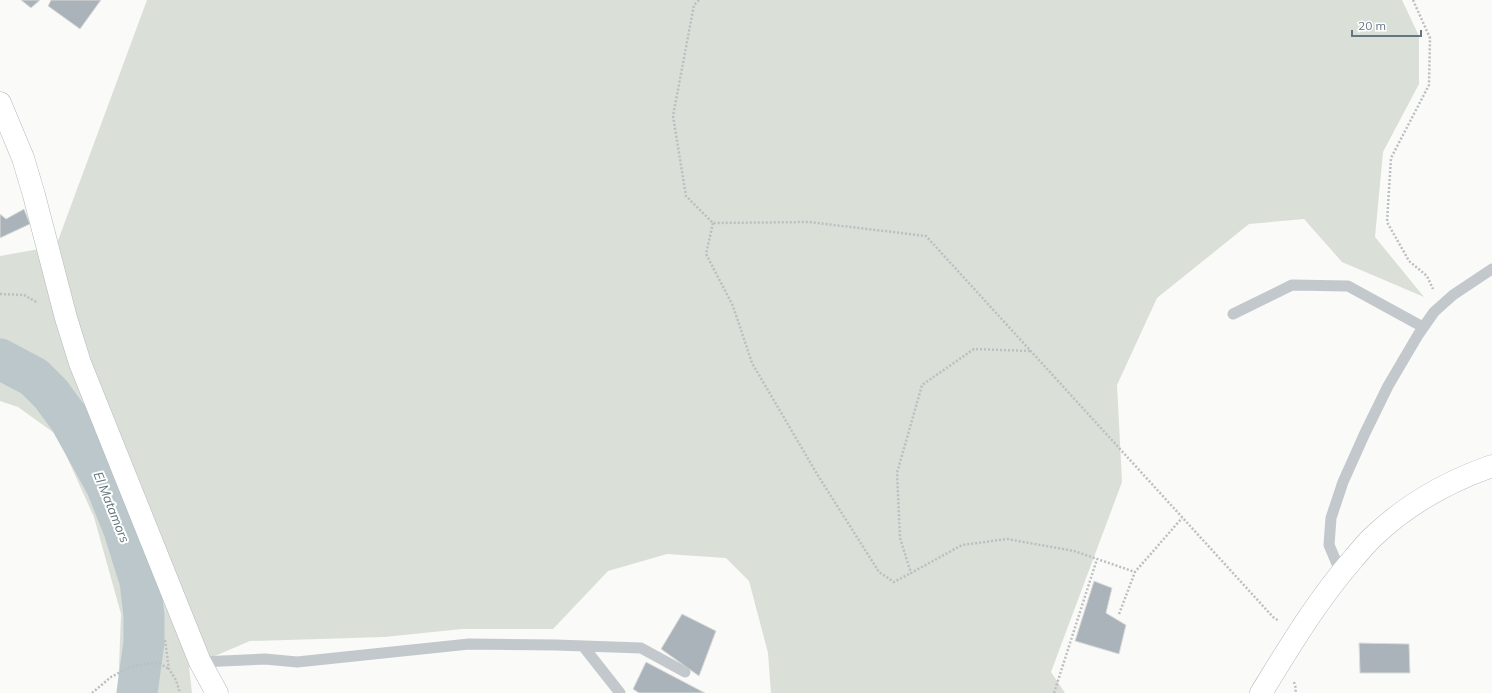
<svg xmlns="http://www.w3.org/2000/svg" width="1492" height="693" viewBox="0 0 1492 693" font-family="Mulish,sans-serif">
  <rect width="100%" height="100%" fill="#fafaf8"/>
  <!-- green -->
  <path fill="#dadfd7" d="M147 0H1402L1419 36V84L1383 152 1375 237 1424 297 1342 262 1304 219 1249 224 1157 298 1117 385 1122 482 1051 672 1065 693H771L768 653 749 581 726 558 667 554 608 571 553 629H462L384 637 250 641 189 667 192 693H118L121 614 94 517 57 435 18 407 0 401V256L56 246Z"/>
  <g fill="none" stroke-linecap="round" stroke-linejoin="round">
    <!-- river -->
    <path stroke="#bbc7cb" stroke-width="41" d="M0 359 34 377 51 394 70 420 106 485 124 530 140 581 144 616V642L137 693"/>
  </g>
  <!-- building -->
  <path fill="#aab3b9" stroke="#dcdcda" d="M21 0H40L31 8Z
    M51 0H101L80 29 48 6Z
    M24 209 30 224 0 238V214L6 219Z
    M1094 581 1112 588 1106 613 1126 625 1119 654 1075 641Z
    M682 614 716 631 699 676 661 649Z
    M1359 643 1409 644 1410 673H1360Z
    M646 662 705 693H639L633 689Z"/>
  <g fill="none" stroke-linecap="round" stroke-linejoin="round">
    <defs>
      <path id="secondary" d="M0 103 23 158 34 195 66 318 80 363 200 662 217 693
        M1261 693C1290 646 1318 599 1354 558 1361 550 1367 542 1375 535 1408 504 1449 481 1492 466"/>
    </defs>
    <!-- secondary casing -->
    <use href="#secondary" stroke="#b3babf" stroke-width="23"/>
    <!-- path -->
    <path stroke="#bbbfc2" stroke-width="2.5" stroke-dasharray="2 2" stroke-linecap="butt" d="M699 0 694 5 673 116 686 196 713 223 809 222 926 236 1273 617 1279 621
      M1413 0 1430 38 1429 85 1391 158 1387 222 1409 261 1427 276 1433 289
      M713 223 706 254 733 306 752 363 817 474 879 572 894 582 911 573
      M0 294 24 295 38 303
      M1030 351 974 349 922 385 897 473 900 538 911 573 962 545 1007 539 1074 551 1135 572
      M1119 614 1135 572 1182 518
      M165 640 169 669 176 680 180 693
      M1294 682 1296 689 1295 693
      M92 693 111 677 130 667 151 663H159L169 669
      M1054 693 1097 559"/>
    <!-- lane -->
    <path stroke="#c3c8cc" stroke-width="11" d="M1233 314 1292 285 1348 286 1423 327
      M1341 573 1329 545 1331 518 1343 482 1365 433 1388 386 1418 335 1434 312 1453 295 1492 269
      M583 646 620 693
      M200 662 265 659 297 662 469 644 556 645 641 648 685 672"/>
    <!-- secondary -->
    <use href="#secondary" stroke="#fff" stroke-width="22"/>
  </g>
  <g text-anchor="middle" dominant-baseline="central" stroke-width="4" stroke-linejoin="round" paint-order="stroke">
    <!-- water labels -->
    <g font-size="13" font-style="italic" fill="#60757c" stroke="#fff">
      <text transform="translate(112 507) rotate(68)">El Matamors</text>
    </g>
  </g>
  <!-- scale -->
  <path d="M1352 30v6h69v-6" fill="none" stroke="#657683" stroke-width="2"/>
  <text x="1358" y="30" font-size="12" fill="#657683" stroke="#ffffff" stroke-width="3" paint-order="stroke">20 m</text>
</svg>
